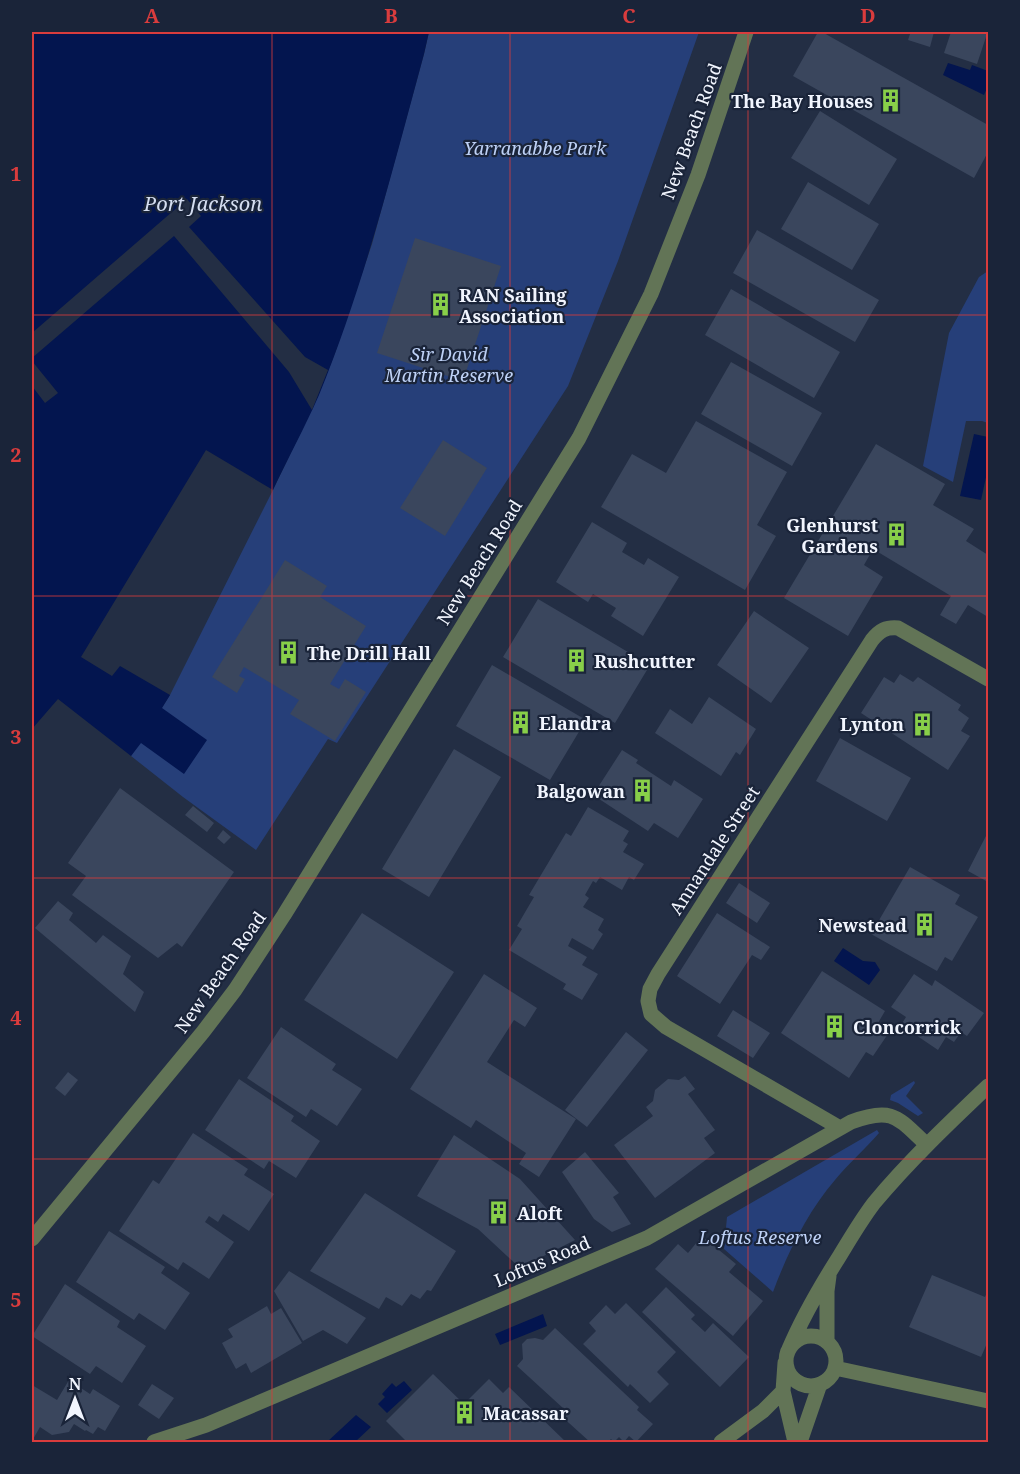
<svg xmlns="http://www.w3.org/2000/svg" width="1020" height="1474" viewBox="0 0 1020 1474" font-family="'Noto Serif',serif">
  <rect width="100%" height="100%" fill="#232e44"/>
  <!-- green -->
  <path fill="#263f79" d="M429 32H699L618 261 568 386 337 743 328 739 256 850 183 797 131 756 170 695 272 492 318 396 335 353 372 244 424 54Z
    M988 271V423L982 421H966L953 482 923 466 949 333 979 277Z
    M914 1081 915 1083 906 1096 923 1113 918 1116 898 1103 890 1100 891 1095Z
    M877 1130 879 1133C865 1149 849 1163 835 1180 808 1211 787 1254 773 1292L724 1249 727 1217Z"/>
  <!-- water -->
  <path fill="#03154f" d="M32 32H429L424 54C393 168 364 285 319 395 305 427 288 458 273 490L206 450 81 657 112 676 120 666 170 695 162 708 207 740 184 774 141 743 131 756 58 699 32 729Z
    M948 63 970 70 972 65 988 71V86L984 95 943 75Z
    M974 434 988 437V468L981 500 960 496Z
    M843 948 863 961 875 962 880 970 869 985 834 961Z
    M543 1314 547 1326 500 1345 495 1334Z
    M404 1381 412 1390 387 1413 378 1404 385 1397 382 1394 392 1383 396 1387Z
    M356 1415 371 1427 355 1442H327Z"/>
  <!-- pier -->
  <path fill="#232e44" d="M187 199 201 216 189 227 305 357 328 370 312 410 289 372 174 236 32 358V333Z
    M32 361 58 393 45 403 32 386Z"/>
  <!-- building -->
  <path fill="#3a465d" d="M818 32H822L988 125V152L974 178 793 76Z
    M904 32H934L930 47 908 40 910 34Z
    M951 32H979L987 34 977 64 944 53Z
    M820 111 897 159 869 205 791 158Z
    M808 182 879 224 852 270 781 229Z
    M757 230 879 300 855 342 733 273Z
    M415 238 501 266 463 381 377 353Z
    M731 289 840 352 814 398 705 335Z
    M731 362 822 413 792 466 701 414Z
    M696 421 787 472 757 525 776 536 745 590 601 507 632 454 666 473Z
    M443 440 487 468 445 536 400 508Z
    M876 444 945 484 933 505 974 529 966 541 988 555V617L968 605 956 624 940 615 951 596 873 549 864 565 883 577 848 636 784 598Z
    M592 522 627 543 622 552 644 565 648 558 679 577 643 636 611 616 616 608 593 594 588 602 556 582Z
    M285 560 327 586 320 597 366 626 330 684 339 689 345 679 366 692 335 741 290 714 299 700 244 667 239 676 245 679 237 693 212 677Z
    M538 599 650 665 615 723 503 657Z
    M754 611 809 648 771 703 717 665Z
    M492 665 586 720 550 780 456 726Z
    M900 674 913 682 918 677 961 705 958 710 969 718 961 731 970 736 948 770 861 713 884 677 894 683Z
    M709 697 756 729 740 755 736 752 721 776 655 733 670 709 692 724Z
    M840 738 911 778 887 821 816 781Z
    M454 749 501 777 429 897 382 869Z
    M622 750 638 760 636 763 671 786 674 780 703 799 678 838 654 823 648 831 593 795Z
    M120 788 234 872 182 947 177 943 158 958 72 895 86 876 68 863Z
    M193 806 214 823 207 832 185 815Z
    M588 807 629 831 623 841 628 844 623 852 644 864 634 880 629 877 622 890 600 877 596 883 593 881 585 895 589 898 583 907 604 919 598 930 603 934 593 950 572 938 568 946 587 957 582 965 598 974 582 1000 563 989 566 984 509 950 522 929 517 926 534 897 529 895 566 833 571 836Z
    M223 830 231 837 224 844 217 838Z
    M988 832V882L968 871Z
    M910 867 960 895 955 904 978 917 952 961 945 957 937 971 871 934Z
    M739 883 770 903 757 923 726 903Z
    M58 901 73 913 69 920 96 943 103 935 131 956 123 974 144 992 135 1012 35 928Z
    M362 913 454 972 397 1059 304 1000Z
    M717 913 770 947 761 960 752 955 720 1004 677 976Z
    M822 971 885 1011 878 1023 890 1031 873 1056 866 1052 849 1078 781 1033Z
    M484 974 537 1008 525 1027 514 1020 487 1062 576 1119 539 1177 519 1164 526 1153 476 1120 471 1128 410 1089Z
    M914 974 932 986 935 980 984 1013 967 1036 961 1032 954 1042 946 1037 938 1050 901 1025 906 1017 891 1007Z
    M733 1010 770 1033 753 1058 717 1036Z
    M281 1027 336 1064 332 1070 362 1089 337 1126 311 1109 306 1117 247 1078Z
    M626 1032 648 1050 587 1127 565 1110Z
    M68 1072 78 1080 65 1096 55 1088Z
    M685 1076 695 1089 688 1094 715 1130 704 1138 715 1153 655 1198 614 1145 653 1116 646 1107 653 1101 655 1090 668 1079 679 1080Z
    M239 1079 294 1116 291 1121 320 1141 296 1178 269 1161 264 1169 205 1130Z
    M193 1133 248 1169 244 1175 274 1194 249 1231 223 1214 218 1222 209 1216 205 1222 234 1242 209 1279 183 1262 178 1270 119 1231 153 1180 159 1184Z
    M454 1135 520 1179 575 1240 520 1268 478 1229 417 1196Z
    M585 1152 619 1193 613 1197 631 1224 612 1232 594 1219 562 1172Z
    M365 1193 456 1251 431 1291 427 1290 420 1299 411 1294 402 1306 386 1297 379 1309 310 1271Z
    M109 1231 165 1267 161 1273 190 1293 165 1330 139 1313 134 1320 76 1282Z
    M702 1236 736 1264 729 1272 763 1301 733 1336 655 1269 678 1244 688 1253Z
    M289 1271 366 1318 347 1344 323 1330 303 1341 274 1291Z
    M932 1275 985 1297 988 1290V1341L981 1357 909 1327Z
    M65 1284 120 1321 117 1327 146 1346 122 1383 96 1366 90 1374 32 1336Z
    M666 1287 695 1315 691 1319 705 1332 713 1323 749 1357 720 1387 642 1312Z
    M626 1303 676 1352 657 1372 669 1384 650 1403 630 1384 628 1387 583 1344 596 1331 589 1323 606 1305 615 1314Z
    M267 1306 271 1314 281 1308 302 1343 251 1373 246 1363 236 1369 222 1343 233 1337 228 1329Z
    M555 1328 639 1407 637 1410 653 1424 636 1442 629 1436 624 1442 619 1437 614 1442 611 1439 608 1442H590L559 1414 564 1409 517 1366 523 1359 522 1344 527 1339 535 1338 543 1340Z
    M433 1374 464 1404 489 1379 503 1393 509 1387 566 1442H407L386 1421Z
    M69 1380 90 1394 93 1389 120 1406 105 1431 98 1427 93 1434 86 1430 85 1431 74 1424 69 1432 52 1435 40 1427 32 1441V1385L57 1400Z
    M152 1384 174 1398 159 1419 138 1405Z"/>
  <g fill="none" stroke-linecap="round" stroke-linejoin="round">
    <!-- minor -->
    <path stroke="#627456" stroke-width="15" d="M840 1128 666 1027 651 1014 648 1001 650 989 658 974 872 640C880 630 886 627 898 628L988 679
      M32 1239 203 1032 235 990 284 915 579 438 651 294 698 175 746 32
      M786 1361a25 25 0 1 1 50 0a25 25 0 1 1-50 0Z
      M827 1342V1291L829 1276
      M789 1349C803 1316 820 1287 839 1257 850 1239 861 1220 874 1203 909 1161 949 1123 988 1086
      M785 1363 783 1391 795 1442
      M835 1368 988 1401
      M154 1442 206 1425 647 1238 851 1122C893 1106 898 1118 927 1145
      M721 1442 763 1411 783 1391
      M800 1442 820 1384"/>
  </g>
  <!-- grid -->
  <path fill="none" stroke="#d93c3d" stroke-width="1.5" stroke-opacity="0.55" d="M272 32V1442M510 32V1442M748 32V1442M32 315H988M32 596H988M32 878H988M32 1159H988"/>
  <!-- icons -->
  <defs>
    <symbol id="building-bare" viewBox="-9 -9 18 18"><path d="M-4-6H4V6H1V3H-1V6H-4ZM-2.5-4.3h1.7v1.8h-1.7ZM.8-4.3h1.7v1.8H.8ZM-2.5-1h1.7V.8h-1.7ZM.8-1h1.7V.8H.8Z" fill="#88cf49" stroke="#1a2439" stroke-width="2.5" paint-order="stroke"/></symbol>
  </defs>
  <g fill-rule="evenodd">
    <use href="#building-bare" x="874" y="84" width="33" height="33"/>
    <use href="#building-bare" x="424" y="288" width="33" height="33"/>
    <use href="#building-bare" x="880" y="518" width="33" height="33"/>
    <use href="#building-bare" x="272" y="636" width="33" height="33"/>
    <use href="#building-bare" x="560" y="644" width="33" height="33"/>
    <use href="#building-bare" x="504" y="706" width="33" height="33"/>
    <use href="#building-bare" x="906" y="708" width="33" height="33"/>
    <use href="#building-bare" x="626" y="774" width="33" height="33"/>
    <use href="#building-bare" x="908" y="908" width="33" height="33"/>
    <use href="#building-bare" x="818" y="1010" width="33" height="33"/>
    <use href="#building-bare" x="482" y="1196" width="33" height="33"/>
    <use href="#building-bare" x="448" y="1396" width="33" height="33"/>
  </g>
  <g text-anchor="middle" dominant-baseline="central" stroke-width="4.5" stroke-linejoin="round" paint-order="stroke">
    <!-- poi labels -->
    <g font-size="18" font-weight="bold" fill="#f1f5fe" stroke="#1a2439" text-anchor="start">
      <text x="873" y="101" text-anchor="end">The Bay Houses</text>
      <text x="459" y="295">RAN Sailing<tspan x="459" dy="21">Association</tspan></text>
      <text x="878" y="525" text-anchor="end">Glenhurst<tspan x="878" dy="21">Gardens</tspan></text>
      <text x="307" y="653">The Drill Hall</text>
      <text x="594" y="661">Rushcutter</text>
      <text x="539" y="723">Elandra</text>
      <text x="904" y="724" text-anchor="end">Lynton</text>
      <text x="625" y="791" text-anchor="end">Balgowan</text>
      <text x="907" y="925" text-anchor="end">Newstead</text>
      <text x="853" y="1027">Cloncorrick</text>
      <text x="517" y="1213">Aloft</text>
      <text x="483" y="1413">Macassar</text>
    </g>
    <!-- street labels -->
    <g font-size="18" fill="#f1f5fe" stroke="#1a2439">
      <text transform="translate(691 131) rotate(-70)">New Beach Road</text>
      <text transform="translate(479 562) rotate(-58)">New Beach Road</text>
      <text transform="translate(714 850) rotate(-57)">Annandale Street</text>
      <text transform="translate(220 972) rotate(-55)">New Beach Road</text>
      <text transform="translate(542 1261) rotate(-23)">Loftus Road</text>
    </g>
    <!-- park labels -->
    <g font-size="18" font-style="italic" fill="#bed1f6" stroke="#1a2439">
      <text x="535" y="148">Yarranabbe Park</text>
      <text x="449" y="354">Sir David<tspan x="449" dy="21">Martin Reserve</tspan></text>
      <text x="760" y="1237">Loftus Reserve</text>
    </g>
    <!-- water labels -->
    <g font-size="20" font-style="italic" fill="#d5def1" stroke="#1a2439">
      <text x="203" y="203">Port Jackson</text>
    </g>
  </g>
  <!-- border -->
  <rect width="1020" height="1474" fill="none" stroke="#1a2439" stroke-width="66"/>
  <!-- north arrow -->
  <g transform="translate(75 1399)" stroke="#1a2439" stroke-width="4.5" paint-order="stroke">
  <path d="M0-4.5L10 22L0 15L-10 22Z" fill="#f1f5fe"/>
  <text y="-9" font-size="16" font-weight="bold" text-anchor="middle" fill="#f1f5fe">N</text>
  </g>
  <rect x="33" y="33" width="954" height="1408" fill="none" stroke="#d93c3d" stroke-width="2"/>
  <g font-size="20" text-anchor="middle" font-weight="bold" fill="#d93c3d">
    <text x="152" y="23">A</text>
    <text x="391" y="23">B</text>
    <text x="629" y="23">C</text>
    <text x="868" y="23">D</text>
    <text x="16" y="181">1</text>
    <text x="16" y="462">2</text>
    <text x="16" y="744">3</text>
    <text x="16" y="1025">4</text>
    <text x="16" y="1307">5</text>
  </g>
</svg>
